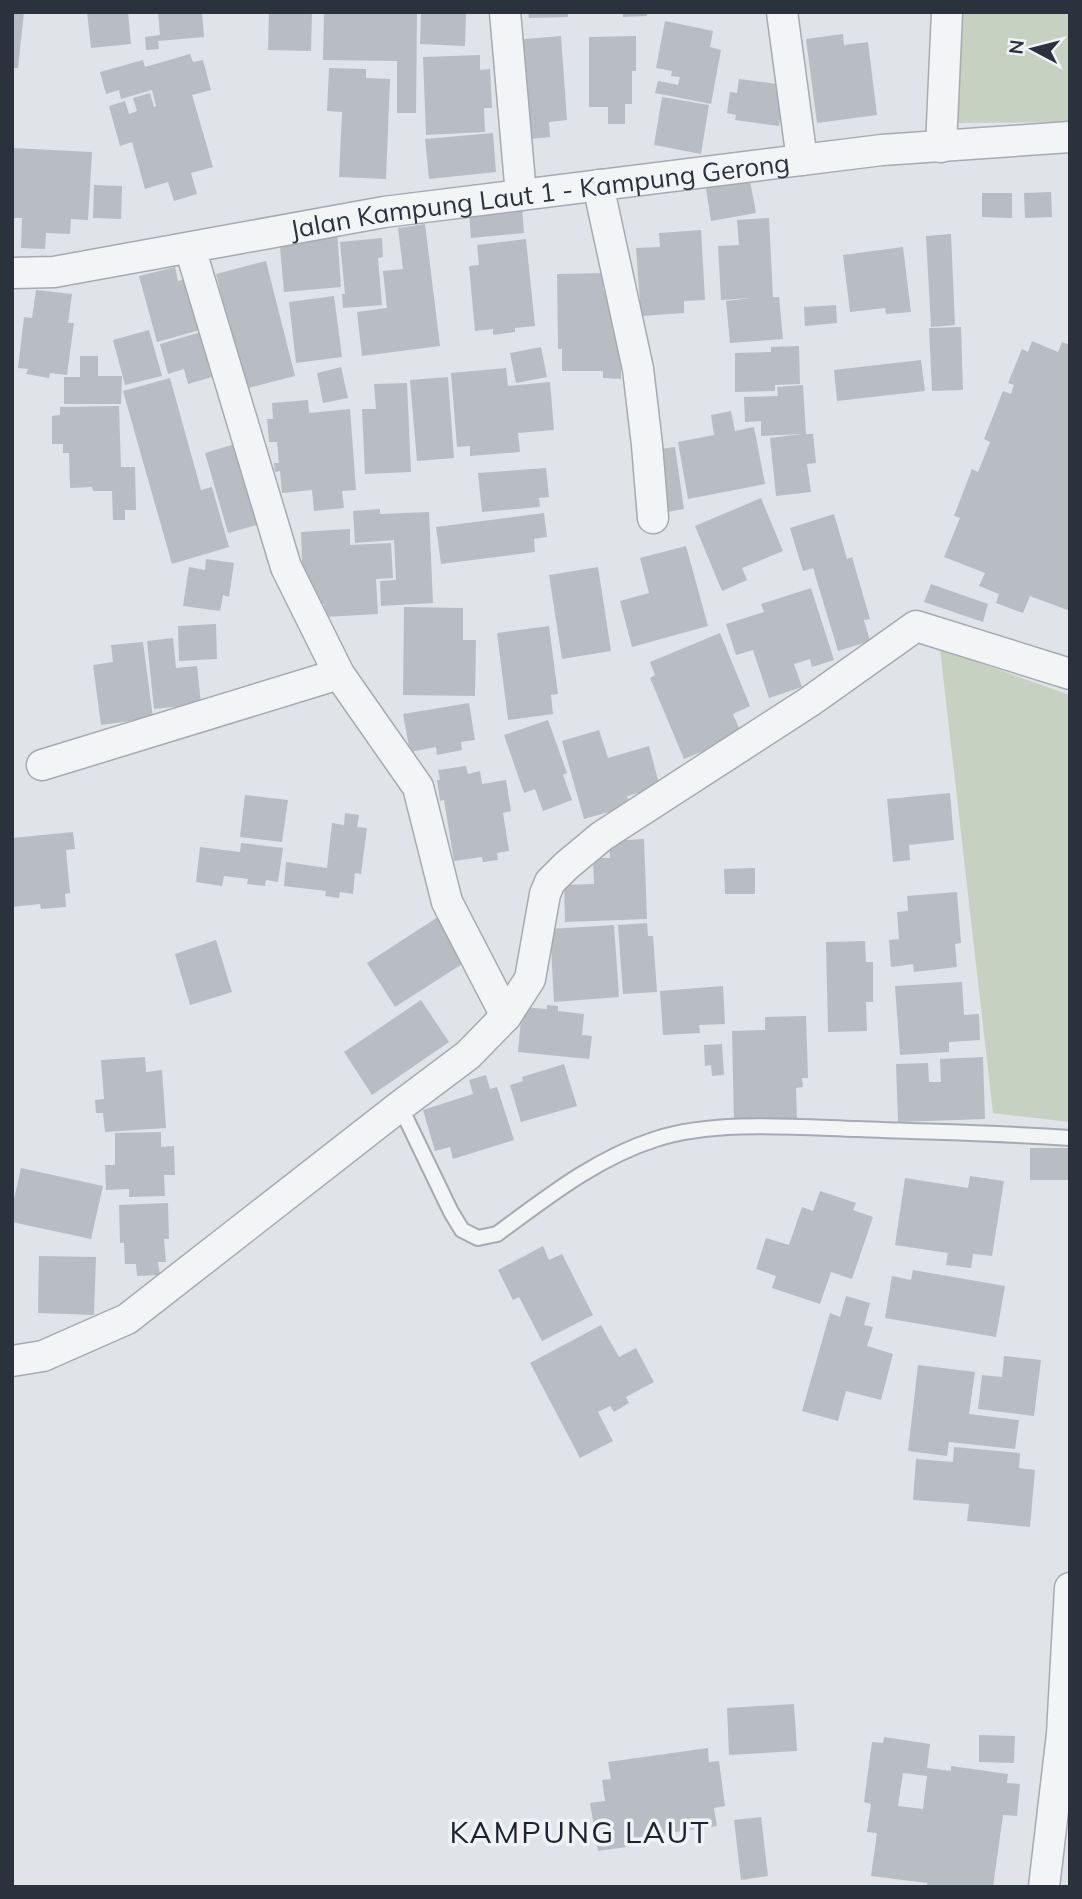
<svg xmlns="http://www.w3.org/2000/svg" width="1082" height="1899" viewBox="0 0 1082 1899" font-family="Mulish,sans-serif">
  <rect width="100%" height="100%" fill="#e0e3e8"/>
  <!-- green -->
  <path fill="#c6d1c2" d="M957 12H1070V122L956 123Z
    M940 649 1070 695V1122L993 1113Z"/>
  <!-- building -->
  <path fill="#b8bdc4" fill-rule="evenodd" d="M12 12H24L18 68H12Z
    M87 12H128L131 44 91 48Z
    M158 12H202L204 37 158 41 159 49 146 50 145 37 160 35Z
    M269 12H312L311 51 268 50Z
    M324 12H417L416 113H397V61L323 60Z
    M421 12H466L465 46 420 44Z
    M528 12H568V17L529 18Z
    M623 12H647V16L623 17Z
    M665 21 713 31 710 47 721 50 711 104 655 93 658 81 678 85 680 77 671 76 672 71 656 68Z
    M843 34 844 45 868 42 877 115 817 123 806 39Z
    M561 36 567 120 549 122 550 137 521 140 513 40Z
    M636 36V71H632V104H625V124H608V107H589V37Z
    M190 54 193 62 203 60 211 90 192 95 213 167 191 173 197 194 174 201 168 182 145 189 132 142 120 146 109 106 125 101 129 114 137 111 133 98 150 93 154 107 156 106 152 90 121 99 119 90 106 94 100 72 143 60 145 67Z
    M480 55V70L490 69 492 108H484L485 132 426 135 423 57Z
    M329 68 366 69V78L390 79 386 179 339 177 342 112 327 111Z
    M739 79 785 85 779 126 735 120 736 115 727 113 730 92 737 93Z
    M662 97 709 105 701 154 654 145Z
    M493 133 496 172 429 179 425 139Z
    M12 148 92 152 88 220 71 219 70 234 46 233 45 249 21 248 22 218H12Z
    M749 175 756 213 711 221 705 182Z
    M94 185 122 186 121 219 93 218Z
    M1051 192 1052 217 1025 218 1024 193Z
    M982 193H1012V218L982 217Z
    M522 207 524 233 471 238 469 213Z
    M769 218 773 297H779L783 339 730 343 726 301 751 298 721 300 718 246 739 245 737 220Z
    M425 224 440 346 362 356 357 312 387 308 383 271 403 269 398 228Z
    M701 230 705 300 684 301V313L641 316 636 248 660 247 659 233Z
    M337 231 341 287 284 292 279 236Z
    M951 234 955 325 931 327 926 236Z
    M382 238 383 257 378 258 382 305 343 308 342 294H345L340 242Z
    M526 239 535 326 515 328V332L493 335V329L475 331 469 266 479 265 477 245Z
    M903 247 911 312 886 314 885 308 850 312 843 255Z
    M266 261 295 376 244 389 213 301 222 298 216 274Z
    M175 267 178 281 186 279 200 330 157 342 139 276Z
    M603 273V290H617L621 319V379L603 378V371H562V349H558L557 274Z
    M36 290 72 294 68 323H74L67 375 50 373 49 378 26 374 28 369 18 368 24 317 32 318Z
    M334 296 342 357 296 363 289 302Z
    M836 305 837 323 805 326 804 307Z
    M961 327 963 390 932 391 929 328Z
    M149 330 162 376 125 385 113 340Z
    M208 330 217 360 207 362 212 377 188 384 184 369 168 374 160 344Z
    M1032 341 1058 352 1062 342 1070 345V611L1030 596 1023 613 996 603 999 594 979 586 985 573 944 557 960 518 954 516 972 469 978 472 990 442 984 439 1003 391 1011 394 1014 385 1008 383 1022 349 1028 352Z
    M799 346 800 384 775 385V391L735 392V353L771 352V347Z
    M541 347 547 377 516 383 510 353Z
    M80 356H98V376H122L121 404H64V377H80Z
    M921 360 925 391 837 401 834 370Z
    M341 367 348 398 323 403 317 373Z
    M506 368 508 386 550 382 554 430 518 433 520 452 470 456V446L457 447 451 373Z
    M448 377 454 458 417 461 410 380Z
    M170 378 201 490 212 487 229 547 172 564 123 391Z
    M407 383 411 472 365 474 362 409H376L374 384Z
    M803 385 806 434H813L816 463 807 464 811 492 776 496 770 438 801 434 761 436V421L745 422 744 397 778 396 777 387Z
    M308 400 309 413 350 409 356 490 342 491 344 508 314 511 312 490 282 493 280 471 275 472 274 463H279L277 442H269L267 419H273L272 403Z
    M119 406 121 467H135L136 510H125V520H113L112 491H93L92 487 70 488 69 453H63V444H52V416L60 415V407Z
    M731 411 735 431 754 427 765 484 688 499 678 442 714 435 711 415Z
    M238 443 261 524 228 533 205 453Z
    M675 447 684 509 662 513 653 450Z
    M546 468 549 497 539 498 540 507 482 512 478 473Z
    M761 498 783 551 742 568 747 580 722 591 695 526Z
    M380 509V514L429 512 433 603 381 606 380 581 396 580 394 540 355 543 353 511Z
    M544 513 547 537 534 539 535 552 441 564 436 527Z
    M834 514 847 559 852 557 870 619 864 620 870 641 838 651 813 568 803 571 790 528Z
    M350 529V545L391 543 393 578 376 579 378 614 325 617 324 604H315L303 593 301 532Z
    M686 546 708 626 632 647 620 601 649 593 640 558Z
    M206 559 234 563 229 597 223 595 220 611 183 606 189 567 205 570Z
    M598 567 611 651 562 659 549 575Z
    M931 584 988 604 983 622 924 602Z
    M811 588 834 660 812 667 810 659 794 664 802 687 769 698 753 650 736 655 726 624 764 612 761 604Z
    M404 607 463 608V640H476L475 696 403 695Z
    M216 624 217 659 179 661 178 626Z
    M549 626 558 694 551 695 553 714 508 720 497 633Z
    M720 633 750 706 733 714 742 735 684 759 650 678 655 675 650 662Z
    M173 638 176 668 197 666 201 704 154 709 147 641Z
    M143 642 153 718 101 725 93 665 113 662 111 645Z
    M469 703 475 740 461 742 462 750 437 755 436 747 410 752 403 714Z
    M548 720 567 773 563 775 572 800 543 811 535 789 524 793 504 735Z
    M599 730 608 758 649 746 660 787 627 796 630 806 584 819 562 741Z
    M466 766 468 774 480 771 482 784 506 780 511 811 503 813 509 851 497 853 498 860 483 862 482 857 454 861 444 800 440 801 437 780H440L438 770Z
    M950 793 954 840 909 845 910 860 893 862 887 799Z
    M245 795 288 800 282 842 240 837Z
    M345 813 359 815 357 827 367 828 361 874 355 873 353 894 340 892 339 898 325 896 326 891 284 886 286 862 327 868 332 823 344 825Z
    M73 832 75 849 66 850 70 893 65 894 66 907 41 909 40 904 12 907V838Z
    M644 839 647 919 565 922 564 885 594 884 593 858H610L609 841Z
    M241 843 283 848 278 882 266 880 265 886 247 884 248 879 224 876 222 886 196 882 200 847 240 852Z
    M755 868V894H725L724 869Z
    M957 892 961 943 955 944 957 967 914 972 913 964 891 967 889 940 899 939 897 912 908 911 907 896Z
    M441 915 470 959 395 1007 367 963Z
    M647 923 648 936H653L657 992 623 994 618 925Z
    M614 925 619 997 554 1002 550 929Z
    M216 940 232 992 190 1005 175 954Z
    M865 941 866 962H873V1002H866L867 1031 828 1032 826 942Z
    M962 982 964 1015 979 1014 980 1040 949 1042V1052L900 1055 895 986Z
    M723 986 725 1024 699 1025 700 1033 663 1035 660 991Z
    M421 1000 449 1042 372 1095 344 1052Z
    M547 1005 558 1006V1011L584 1014 582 1035 592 1036 589 1059 518 1052 522 1007 547 1009Z
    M806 1016 808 1078H802L803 1087 796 1088 797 1120 734 1121 732 1031 765 1030V1017Z
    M722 1044 724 1075 712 1076 711 1065 705 1066 704 1045Z
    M145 1057 146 1072 162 1070 166 1128 105 1132 103 1113H96L95 1100 104 1099 101 1060Z
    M983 1057 985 1119 898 1122 896 1064 928 1063 929 1082H941L940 1059Z
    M564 1064 577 1106 521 1122 510 1085 523 1081 522 1077Z
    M486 1075 490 1089 497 1087 514 1140 453 1159 450 1147 435 1151 423 1110 473 1094 469 1080Z
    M161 1132V1147L174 1146 175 1175H164L165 1196 129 1197V1189L106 1190 105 1165H115V1133Z
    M1030 1148H1069V1180H1030Z
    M21 1168 103 1186 91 1239 12 1222V1208Z
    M970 1176 1004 1181 992 1256 973 1254 971 1268 946 1265 948 1253 895 1245 905 1178 968 1188Z
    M820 1191 856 1203 853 1210 873 1217 852 1279 831 1272 820 1304 772 1288 776 1276 756 1269 766 1238 789 1245 802 1207 813 1211Z
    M168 1203 169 1239H164L166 1262H158L160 1275 137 1276 136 1264H125L124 1243H120L119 1205Z
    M543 1246 549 1260 562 1254 593 1315 542 1341 519 1297 513 1300 498 1270Z
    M39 1256 96 1257 94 1315 38 1313Z
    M913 1270 1005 1286 996 1337 885 1318 892 1276 911 1280Z
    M846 1296 870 1303 864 1325 873 1327 867 1346 893 1354 881 1400 846 1391 838 1421 802 1411 830 1313 840 1317Z
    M601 1325 619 1357 636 1348 654 1382 626 1397 629 1403 614 1412 610 1406 598 1412 613 1441 580 1458 530 1363Z
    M1004 1356 1041 1360 1034 1416 978 1409 982 1375 1002 1377Z
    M918 1365 975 1372 969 1414 1019 1420 1015 1449 949 1442 947 1456 908 1451Z
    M954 1447 1020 1453 1019 1468 1035 1470 1030 1527 967 1521 969 1504 913 1500 916 1459 953 1462Z
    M794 1704 797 1751 729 1755 727 1708Z
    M979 1735 1015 1736 1014 1763 979 1762Z
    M884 1737 930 1744 927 1768 951 1771V1766L1008 1774 1007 1783 1020 1784 1017 1816 1003 1815 993 1887H927V1883L871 1876 877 1833 867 1832 871 1804 864 1802 872 1742 883 1743ZM903 1773 927 1776 923 1809 898 1806Z
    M708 1748 709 1762 719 1761 725 1806 714 1808 717 1826 640 1837 641 1845 598 1851 590 1803 605 1801 602 1780 611 1779 608 1762Z
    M761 1817 768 1876 741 1880 734 1820Z"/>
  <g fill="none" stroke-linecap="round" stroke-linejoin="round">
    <defs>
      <path id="lane" d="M400 1106 451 1212 462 1230 478 1238 497 1234C546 1198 596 1158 656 1139 713 1120 796 1127 857 1129 928 1132 999 1133 1070 1138"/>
      <g id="street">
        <path d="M505 12 521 195"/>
        <path d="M782 12 802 160"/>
        <path d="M941 147 947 12"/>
        <path d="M598 185 638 369 647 445 653 518"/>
        <path d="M190 248 286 567 339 674 418 787 447 902 506 1016"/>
        <path id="s1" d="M12 273 54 272 384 212 882 150 1070 137"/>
        <path d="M42 765 339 674"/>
        <path d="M12 1361 43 1356 127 1319 400 1106 468 1055 506 1016 530 979 545 894 550 882 566 866 602 836 809 702 916 626 1070 674"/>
        <path d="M1044 1887 1062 1734 1070 1588"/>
      </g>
    </defs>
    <!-- lane casing -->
    <use href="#lane" stroke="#a6aab2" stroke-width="18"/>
    <!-- street casing -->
    <use href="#street" stroke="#a6aab2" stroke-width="33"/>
    <!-- lane -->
    <use href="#lane" stroke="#f3f4f6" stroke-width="14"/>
    <!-- street -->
    <use href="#street" stroke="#f3f4f6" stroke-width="30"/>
  </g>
  <g text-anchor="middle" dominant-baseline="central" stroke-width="7" stroke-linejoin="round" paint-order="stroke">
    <!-- street labels -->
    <g font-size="26" fill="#2a323e" stroke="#f0f2f6">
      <text stroke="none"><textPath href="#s1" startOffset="534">Jalan Kampung Laut 1 - Kampung Gerong</textPath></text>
    </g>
    <!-- quarter labels -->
    <g font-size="30" letter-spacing="2" fill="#1c232f" stroke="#f0f2f6">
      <text x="580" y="1832">KAMPUNG LAUT</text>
    </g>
  </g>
  <!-- border -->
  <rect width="1082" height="1899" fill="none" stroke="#2a323e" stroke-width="28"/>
  <!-- north arrow -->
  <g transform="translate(1033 49) rotate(277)" stroke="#f0f2f6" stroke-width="5" paint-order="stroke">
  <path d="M0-5L12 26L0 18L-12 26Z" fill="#2a323e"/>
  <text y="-10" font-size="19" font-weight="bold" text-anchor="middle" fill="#2a323e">N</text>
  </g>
</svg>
